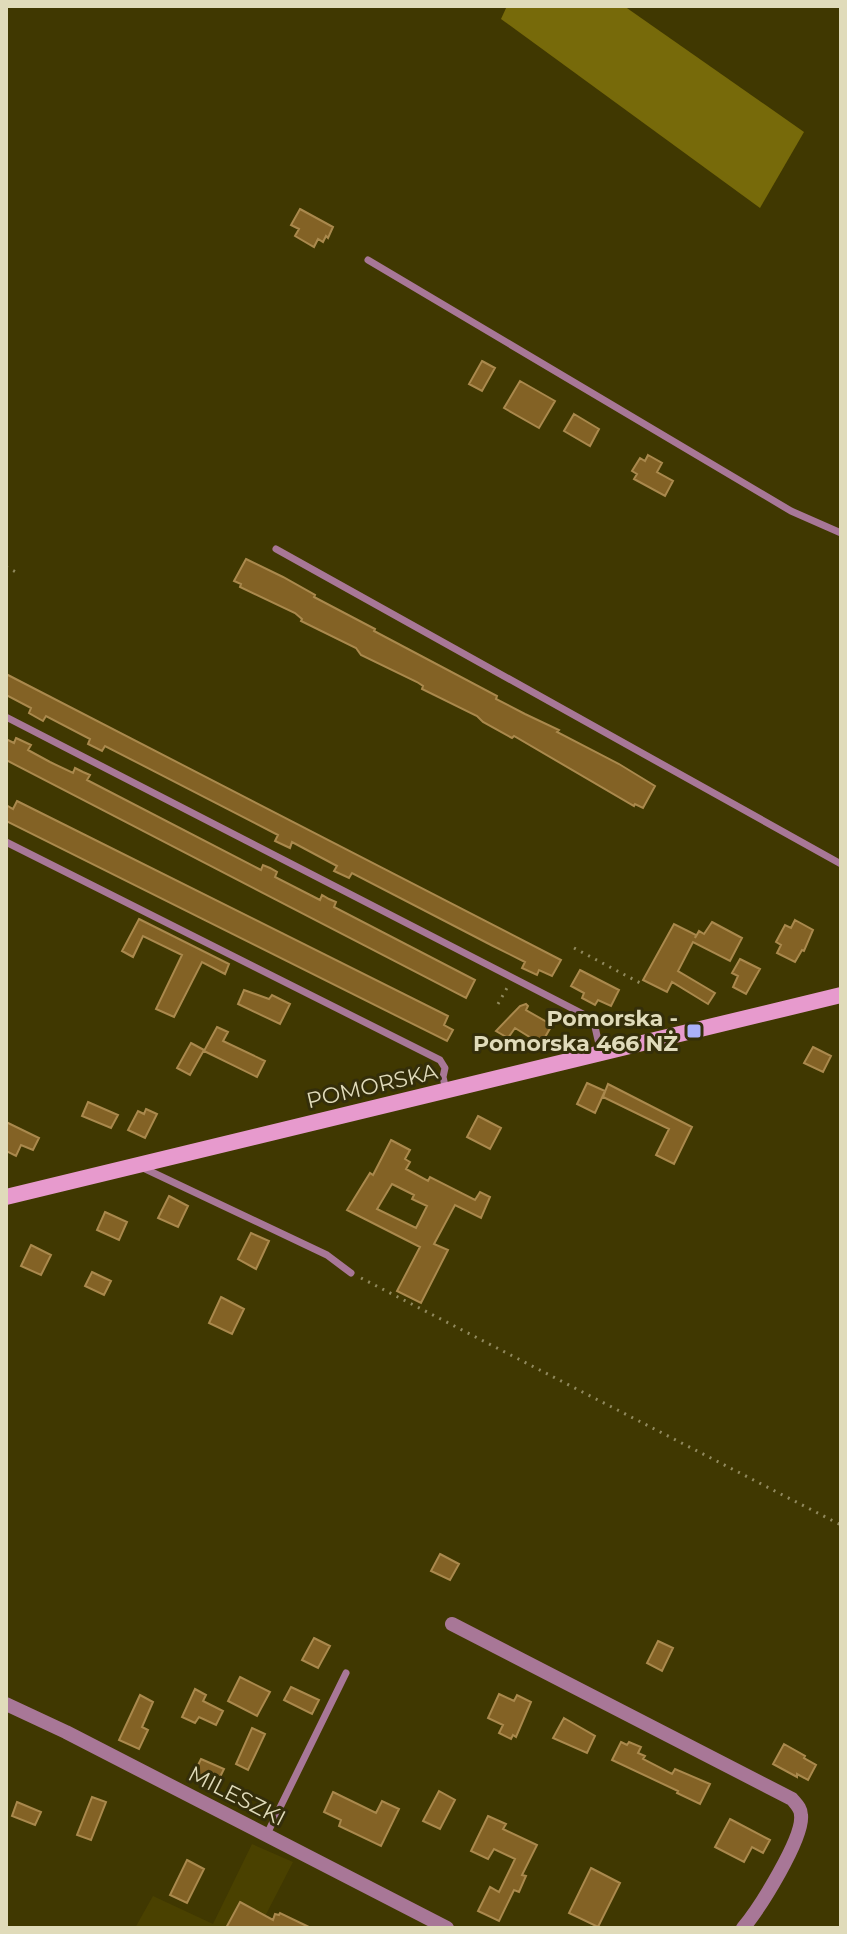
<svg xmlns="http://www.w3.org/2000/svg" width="847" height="1934" viewBox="0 0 847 1934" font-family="Montserrat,sans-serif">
  <rect width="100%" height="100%" fill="#403801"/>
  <!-- built -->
  <path fill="#4a4100" d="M252 1844 293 1862 259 1928H135L153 1896 213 1924Z"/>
  <!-- forest -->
  <path fill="#776a0a" d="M507 6H624L804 132 760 208 501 19Z"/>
  <!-- building -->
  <path fill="#836225" stroke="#aa894d" stroke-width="2" fill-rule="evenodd" d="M300 209 333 227 328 238 326 236 323 242 318 239 314 247 295 236 299 229 291 225Z
    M482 361 495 368 482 391 469 384Z
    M520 381 555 401 539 428 504 408Z
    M574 414 599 429 590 446 564 431Z
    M648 455 662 463 657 472 673 481 665 496 634 479 637 474 632 471 640 458 645 461Z
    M246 559 283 577 315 595 314 597 375 629 374 631 497 696 496 699 525 714 559 730 557 732 619 764 655 786 643 808 635 804 634 806 514 736 512 738 483 722 477 716 422 689 423 686 417 682 361 655 356 648 301 621 302 619 295 613 240 587 241 584 234 581Z
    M6 674 561 960 552 976 539 970 537 975 522 968 525 962 493 946 352 873 349 878 334 871 337 866 292 842 290 848 275 841 278 835 105 746 102 751 88 744 90 739 46 716 43 721 29 713 31 708 6 695Z
    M16 738 31 745 28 750 50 762 73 773 75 768 83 772 90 775 87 780 261 870 263 865 270 868 277 872 275 877 320 900 322 895 329 899 336 902 334 907 475 980 466 998 6 760V739L14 743Z
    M17 801 448 1016 444 1025 453 1030 447 1041 6 821V805L13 809Z
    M139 919 229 964 225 974 202 962 174 1017 156 1009 182 955 143 936 133 957 122 951Z
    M795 920 813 930 804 951 802 950 795 962 777 953 781 945 776 942 785 925 791 928Z
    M712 922 742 938 730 961 693 942 678 971 715 993 708 1004 672 982 667 992 643 980 674 924 696 935 695 938 699 931 704 934Z
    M740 959 760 969 746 994 733 987 738 976 732 973Z
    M580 970 619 990 611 1006 598 1000 595 1005 582 998 584 993 571 986Z
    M244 990 269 999 272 995 290 1004 280 1024 238 1004Z
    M526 1004 528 1006 526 1010 552 1025 541 1044 515 1028 508 1038 496 1031 520 1006Z
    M217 1027 228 1032 223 1041 265 1061 257 1077 204 1051Z
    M191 1043 204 1050 190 1075 177 1068Z
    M813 1047 831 1056 823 1072 804 1063Z
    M587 1083 605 1091 595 1113 577 1104Z
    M608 1084 692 1127 674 1164 656 1155 669 1129 603 1097Z
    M88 1102 118 1115 111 1128 82 1116Z
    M146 1109 157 1114 145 1138 128 1130 138 1111 144 1114Z
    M478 1116 501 1128 490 1149 467 1137Z
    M6 1122 39 1138 33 1150 21 1145 16 1156 6 1151Z
    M391 1140 410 1150 405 1159 410 1162 406 1169 428 1181 430 1177 475 1200 480 1192 490 1197 481 1218 455 1205 434 1244 448 1250 421 1303 397 1291 420 1247 347 1210 370 1173 373 1175ZM392 1184 414 1195 412 1199 427 1206 416 1228 377 1209Z
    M169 1196 188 1206 178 1227 158 1218Z
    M105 1212 127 1222 119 1240 97 1230Z
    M251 1233 269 1241 256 1269 238 1259Z
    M31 1245 51 1255 41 1275 21 1266Z
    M92 1272 111 1281 104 1295 85 1286Z
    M221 1297 244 1309 232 1334 209 1323Z
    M440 1554 459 1564 450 1580 431 1571Z
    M314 1638 330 1646 318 1668 302 1660Z
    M658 1641 673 1648 662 1671 647 1663Z
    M240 1677 270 1692 257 1716 228 1701Z
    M291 1687 319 1700 312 1714 284 1700Z
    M195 1689 206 1695 203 1701 223 1711 216 1725 199 1717 195 1723 182 1717Z
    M499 1694 514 1701 517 1695 531 1702 516 1737 513 1735 511 1739 499 1733 503 1725 488 1718Z
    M140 1695 153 1702 142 1727 148 1730 139 1749 119 1740Z
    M564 1718 595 1736 587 1753 553 1738Z
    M252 1728 265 1734 248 1770 236 1764Z
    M621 1742 627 1745 629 1742 641 1747 638 1753 645 1756 643 1759 672 1774 675 1769 710 1784 700 1804 677 1793 678 1791 612 1760Z
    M784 1744 805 1756 804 1758 816 1765 808 1780 797 1774V1777L773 1764Z
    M201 1759 224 1769 216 1785 193 1775Z
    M439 1791 455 1800 440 1829 423 1821Z
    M333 1792 376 1813 382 1801 399 1809 381 1846 339 1826 341 1820 324 1812Z
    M92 1797 106 1802 91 1840 77 1835Z
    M17 1802 41 1812 35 1825 12 1816Z
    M488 1816 506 1824 503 1829 537 1845 522 1875 526 1876 519 1892 514 1890 499 1921 478 1911 490 1887 499 1892 515 1859 494 1849 488 1859 471 1851Z
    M730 1819 770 1840 763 1853 752 1847 744 1862 715 1847Z
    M187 1860 204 1869 187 1903 170 1895Z
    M591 1868 620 1883 598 1927 569 1913Z
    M240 1902 273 1920 275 1914 279 1915 280 1913 311 1928H226Z"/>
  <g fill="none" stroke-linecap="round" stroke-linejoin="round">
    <!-- path -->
    <path stroke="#90895d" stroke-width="3" stroke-dasharray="2 6" stroke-linecap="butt" d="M6 567 18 573
      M574 948 642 984
      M498 1004 507 988
      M361 1278 841 1525"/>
    <!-- lane -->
    <path stroke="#a87797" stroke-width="7" d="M368 260 791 511 841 533
      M276 549 841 864
      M6 717 587 1016 595 1027 601 1053
      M6 842 440 1060 445 1068 443 1077 446 1090
      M139 1166 327 1255 351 1273
      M266 1836 346 1673"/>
    <!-- street -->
    <path stroke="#a87797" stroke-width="14" d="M452 1624 792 1799C796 1804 801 1808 801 1815 804 1838 759 1909 743 1928
      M6 1704 66 1732 447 1928"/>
    <!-- secondary -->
    <path stroke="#e79acd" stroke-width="16" d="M6 1197 841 995"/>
  </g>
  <!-- markers -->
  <rect fill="#aab0fb" stroke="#342e0a" stroke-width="3" x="686" y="1023" width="16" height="16" rx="4"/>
  <g text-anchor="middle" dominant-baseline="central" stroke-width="6" stroke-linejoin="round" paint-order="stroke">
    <!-- poi labels -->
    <g font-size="22" font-weight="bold" fill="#e0dbba" stroke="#342e0a" text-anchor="end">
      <text x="678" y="1018">Pomorska -<tspan x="678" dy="25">Pomorska 466 NŻ</tspan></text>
    </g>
    <!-- street labels -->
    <g font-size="22" fill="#e0dbba" stroke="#342e0a">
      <text transform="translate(372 1086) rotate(-13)">POMORSKA</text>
      <text transform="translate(237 1796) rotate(27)">MILESZKI</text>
    </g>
  </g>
  <!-- border -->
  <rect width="847" height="1934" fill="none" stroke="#e0dbba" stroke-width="16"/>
</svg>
